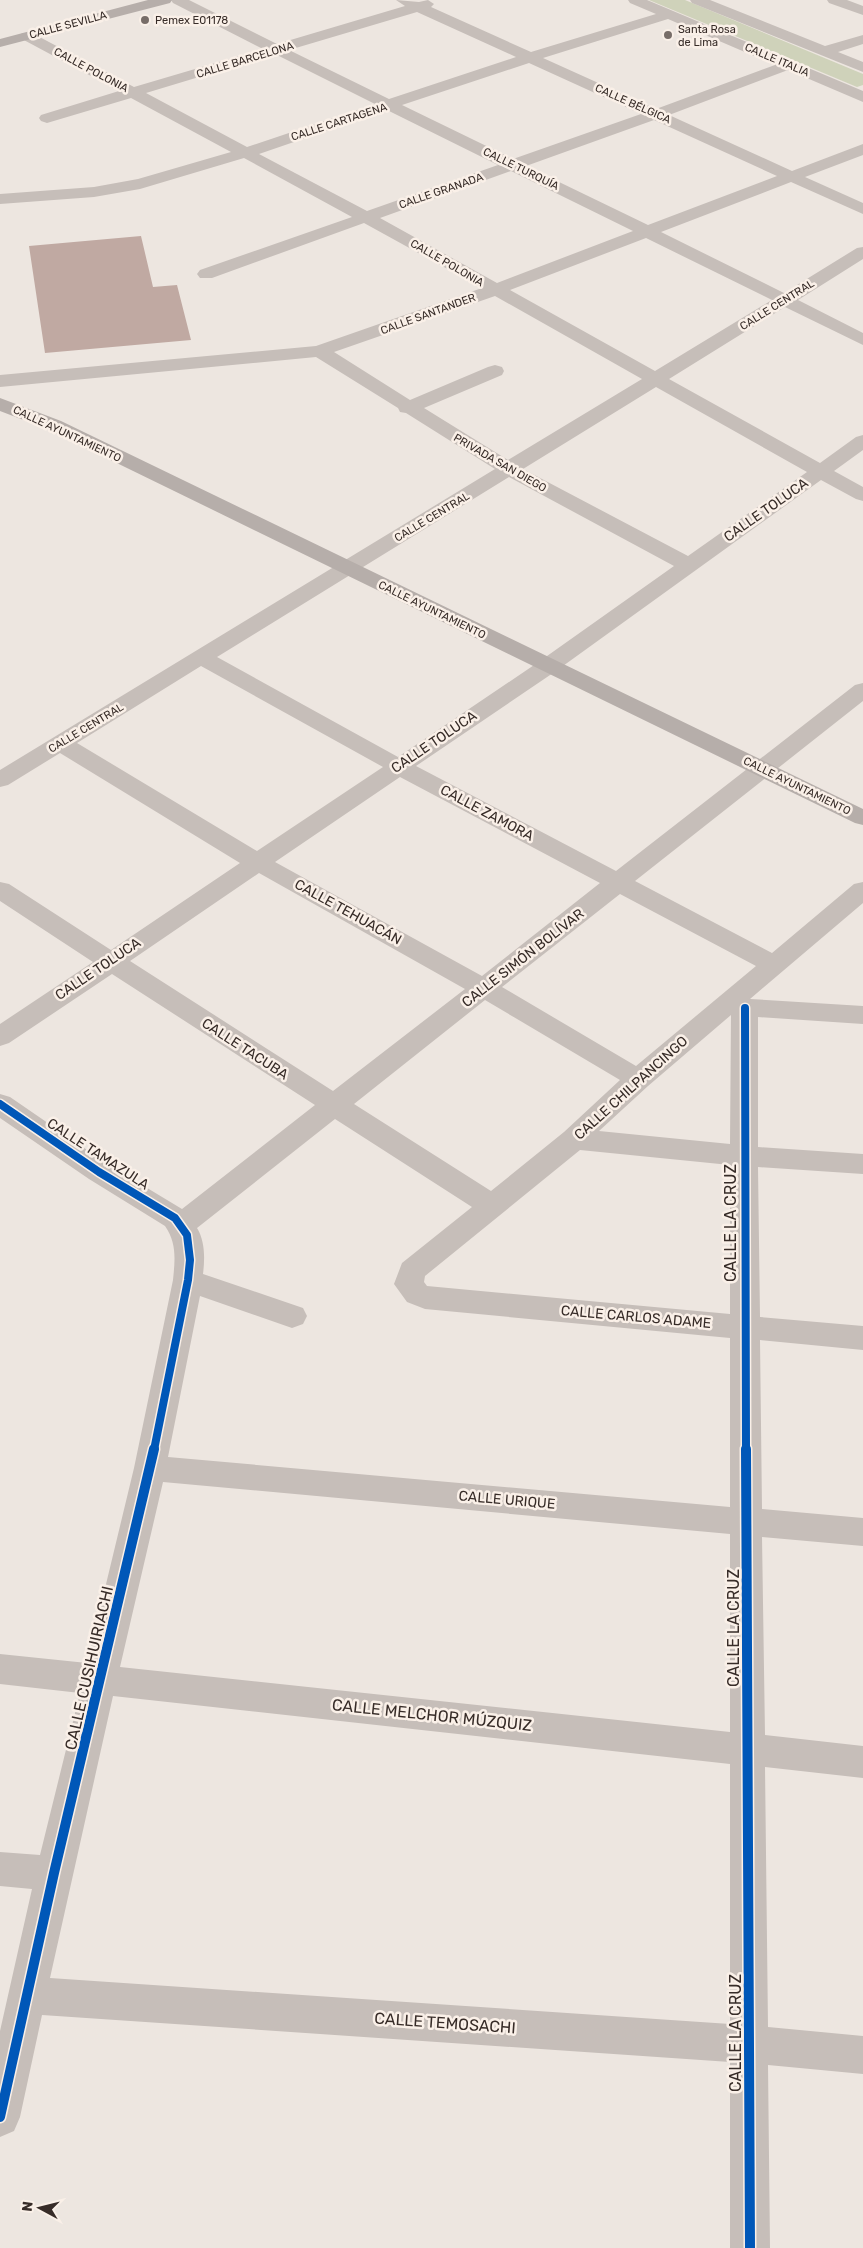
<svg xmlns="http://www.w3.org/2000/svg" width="863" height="2248" viewBox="0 0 863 2248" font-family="Rubik,sans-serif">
  <rect width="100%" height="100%" fill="#ede6e0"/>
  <!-- green -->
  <path fill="#cfd2ba" d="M649 0H685L863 74V85L857 87Z"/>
  <!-- building -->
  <path fill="#c0a9a2" d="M141 236 153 287 177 285 191 340 45 353 29 246Z"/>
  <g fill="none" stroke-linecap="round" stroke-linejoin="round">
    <!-- street -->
    <path fill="#c6beb9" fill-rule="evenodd" d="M171 0H189L277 44 405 6 396 0 419 2 428 0 434 4 431 7 531 52 656 14 630 3 628 0H647L863 91V102L788 70 669 115 792 171 863 144V155L805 177 863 203V214L791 182 661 232 784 293 857 248 863 247V259L798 300 863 333V345L785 307 669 379 820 463 856 437 863 435V450L834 471 863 487V501L856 499 821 480 556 671 416 766 616 871 855 685 863 683V701L635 881 772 953 854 884 863 882V903L750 999 863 1006V1024L758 1017V1147L863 1154V1174L758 1167 760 1317 863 1326V1350L760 1340 762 1509 863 1518V1546L762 1537 765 1735 863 1746V1778L765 1767 768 2027 863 2036V2074L768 2065 770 2248H730V2062L42 2015 20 2117 14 2131 0 2137V2031L32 1889 0 1886V1852L40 1855 80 1693 0 1684V1654L87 1663 134 1468 173 1280C175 1260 177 1243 165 1226L89 1179 0 1118V1094L10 1097 109 1165 182 1209 315 1105 112 974 9 1043 0 1046V1024L93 962 0 901V882L9 884 111 950 240 863 60 753 8 785 0 787V770L495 469 406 413 400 412 398 408 316 357 0 387V375L316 346 482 288 364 223 212 278H200L197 274 200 270 352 217 244 158 140 189 94 197 0 204V194L94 187 138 179 231 152 131 98 47 123 41 121 39 118 41 115 119 91 22 39 20 36 22 33H32L134 87 263 49 173 3ZM417 12 516 57 389 99 289 50ZM668 19 775 65 656 109 543 58ZM275 54 375 104 247 147 146 93ZM529 63 641 114 513 159 402 105ZM387 110 498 165 367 211 259 154ZM654 120 777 176 648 225 526 166ZM511 171 633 231 497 283 380 218ZM646 238 772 300 655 371 510 290ZM495 296 642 379 508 460 424 408 502 375 504 371 502 367 495 365 488 367 410 400 334 352ZM656 387 807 472 688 556 523 469ZM509 477 674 566 540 661 398 757 217 657ZM201 666 383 767 257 851 77 743ZM400 777 600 883 482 976 275 862ZM259 873 465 989 333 1091 130 961ZM620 894 756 966 636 1066 502 987ZM485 1000 620 1080 564 1132 491 1191 354 1104ZM731 1015 730 1144 599 1131 648 1086ZM335 1119 472 1207 402 1263 394 1284 407 1302 425 1309 730 1338V1507L168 1457 200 1296 292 1328 303 1324 307 1316 303 1308 203 1274C205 1258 205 1241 197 1228ZM580 1150 730 1165V1314L427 1286 424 1282 425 1276ZM163 1482 730 1534V1732L120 1667ZM113 1696 730 1764V2024L50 1978Z
      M690 0H710L825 46 863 35V44L838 52 863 62V72L692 3Z
      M827 0H847L863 6V15L829 3Z"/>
    <!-- secondary -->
    <path fill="#b6aeaa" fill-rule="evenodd" d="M148 0H172L170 3 0 47V39Z
      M0 398 61 421 863 809V825L855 823 47 429 0 411Z"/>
    <defs>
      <path id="cycleway-far1" d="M745 1008 746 1450
        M0 1104 99 1172 175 1218 187 1235 190 1260 188 1280 154 1450"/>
      <path id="cycleway" d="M746 1449 750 2248
        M0 2117 54 1873 154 1449"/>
    </defs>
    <!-- cycleway-far1 casing -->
    <use href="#cycleway-far1" stroke="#faf0e8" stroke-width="11"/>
    <!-- cycleway casing -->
    <use href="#cycleway" stroke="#faf0e8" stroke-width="13"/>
    <!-- cycleway-far1 -->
    <use href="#cycleway-far1" stroke="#0057b8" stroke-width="8"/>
    <!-- cycleway -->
    <use href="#cycleway" stroke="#0057b8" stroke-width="10"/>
  </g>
  <!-- markers -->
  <g fill="#776d68" stroke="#faf0e8" stroke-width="2">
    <circle cx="145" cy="20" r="5"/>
    <circle cx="668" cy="35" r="5"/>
  </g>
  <g text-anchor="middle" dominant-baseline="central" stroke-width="5" stroke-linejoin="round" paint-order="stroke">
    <!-- far-poi labels -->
    <g font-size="11" fill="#372c28" stroke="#faf0e8" text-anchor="start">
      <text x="155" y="20">Pemex E01178</text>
      <text x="678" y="29">Santa Rosa<tspan x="678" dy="13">de Lima</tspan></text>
    </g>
    <!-- far-street labels -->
    <g font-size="11" fill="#372c28" stroke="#faf0e8">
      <text transform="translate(68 25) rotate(-15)">CALLE SEVILLA</text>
      <text transform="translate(245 60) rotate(-17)">CALLE BARCELONA</text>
      <text transform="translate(777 60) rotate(23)">CALLE ITALIA</text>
      <text transform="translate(91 70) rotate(28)">CALLE POLONIA</text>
      <text transform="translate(633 104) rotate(24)">CALLE BÉLGICA</text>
      <text transform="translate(339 122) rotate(-18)">CALLE CARTAGENA</text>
      <text transform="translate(521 169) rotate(26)">CALLE TURQUÍA</text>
      <text transform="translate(441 191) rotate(-19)">CALLE GRANADA</text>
      <text transform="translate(447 263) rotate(30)">CALLE POLONIA</text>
      <text transform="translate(777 305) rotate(-32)">CALLE CENTRAL</text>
      <text transform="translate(428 314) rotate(-20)">CALLE SANTANDER</text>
      <text transform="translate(67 434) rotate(25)">CALLE AYUNTAMIENTO</text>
      <text transform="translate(500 463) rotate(30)">PRIVADA SAN DIEGO</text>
      <text transform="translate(432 517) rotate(-31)">CALLE CENTRAL</text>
      <text transform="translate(432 610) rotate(26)">CALLE AYUNTAMIENTO</text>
      <text transform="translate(86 728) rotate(-31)">CALLE CENTRAL</text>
      <text transform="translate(797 786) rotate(26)">CALLE AYUNTAMIENTO</text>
    </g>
    <!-- street labels -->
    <g font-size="14" fill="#372c28" stroke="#faf0e8">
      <text transform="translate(766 510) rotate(-35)">CALLE TOLUCA</text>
      <text transform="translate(434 742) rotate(-34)">CALLE TOLUCA</text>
      <text transform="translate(487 813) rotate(28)">CALLE ZAMORA</text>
      <text transform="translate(348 912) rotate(29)">CALLE TEHUACÁN</text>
      <text transform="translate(523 958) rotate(-38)">CALLE SIMÓN BOLÍVAR</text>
      <text transform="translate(98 969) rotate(-34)">CALLE TOLUCA</text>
      <text transform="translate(245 1049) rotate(33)">CALLE TACUBA</text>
      <text transform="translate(631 1088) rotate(-42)">CALLE CHILPANCINGO</text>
      <text transform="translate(98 1154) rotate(33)">CALLE TAMAZULA</text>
      <text transform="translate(636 1317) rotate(5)">CALLE CARLOS ADAME</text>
      <text transform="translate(507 1500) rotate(5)">CALLE URIQUE</text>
    </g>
    <!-- near-street labels -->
    <g font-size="16" fill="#372c28" stroke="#faf0e8">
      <text transform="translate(730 1223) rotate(-90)">CALLE LA CRUZ</text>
      <text transform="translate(733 1628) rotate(-90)">CALLE LA CRUZ</text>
      <text transform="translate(89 1668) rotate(-77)">CALLE CUSIHUIRIACHI</text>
      <text transform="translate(432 1715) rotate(6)">CALLE MELCHOR MÚZQUIZ</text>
      <text transform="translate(445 2023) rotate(4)">CALLE TEMOSACHI</text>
      <text transform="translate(735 2033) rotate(-90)">CALLE LA CRUZ</text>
    </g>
  </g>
  <!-- north arrow -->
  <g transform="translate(40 2208) rotate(277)" stroke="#faf0e8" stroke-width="4" paint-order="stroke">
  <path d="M0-4L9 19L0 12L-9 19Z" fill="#372c28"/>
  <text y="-8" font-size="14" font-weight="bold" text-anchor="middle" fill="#372c28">N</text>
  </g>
</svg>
